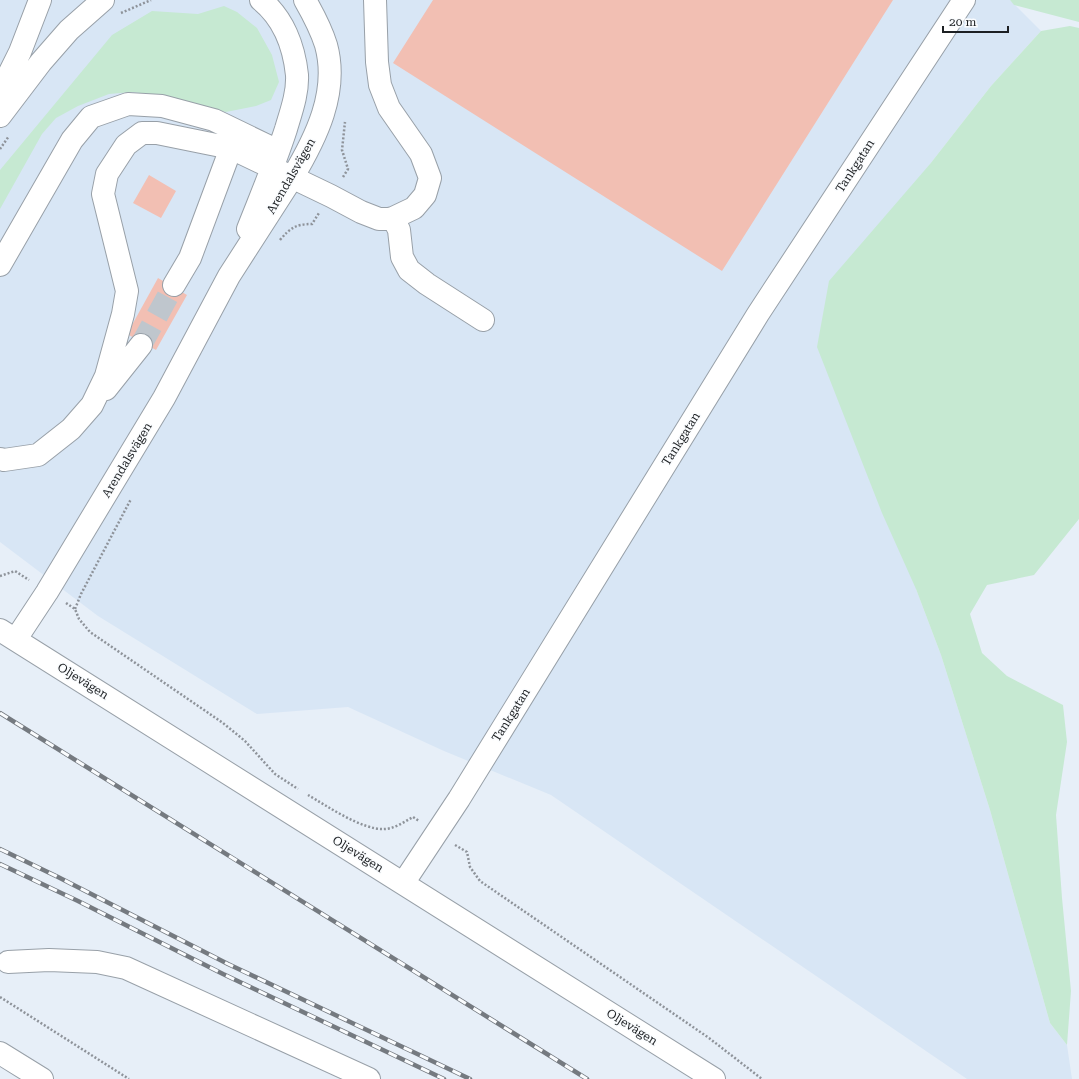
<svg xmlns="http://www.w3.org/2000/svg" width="1079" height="1079" viewBox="0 0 1079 1079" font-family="'Roboto Serif',serif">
  <rect width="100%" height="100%" fill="#e7eff8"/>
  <!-- built -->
  <path fill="#d8e6f5" d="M0 0H1010L1041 31 991 86 930 164 916 589 941 655 990 810 1050 1023 1067 1045 1072 1079H967L551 795 444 751 348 707 257 714 98 616 0 542Z"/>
  <!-- green -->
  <path fill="#c6e9d2" d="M1010 0H1079V22L1014 5Z
    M224 6 237 12 257 28 272 55 279 82 271 100 256 106 226 112 157 95 132 92 109 94 78 106 56 118 42 134 0 209V170L112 35 152 11 198 14Z
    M1070 26 1079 28V519L1034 575 987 585 970 614 982 653 1007 676 1063 705 1067 742 1056 815 1062 898 1071 991 1067 1045 1050 1023 990 810 941 655 916 589 882 513 817 347 829 281 930 164 991 86 1041 31Z"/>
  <!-- building -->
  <path fill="#f2bfb3" d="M433 0H893L722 271 393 63Z
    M149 175 176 191 161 218 133 203Z
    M158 278 187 295 156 350 127 334Z"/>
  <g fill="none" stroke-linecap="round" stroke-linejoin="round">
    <!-- minor-tunnel -->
    <path stroke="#bfc6cd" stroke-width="22" stroke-dasharray="22 11" stroke-linecap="butt" d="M141 345 174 285"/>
    <defs>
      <path id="minor" d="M0 92 20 52 40 0
        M0 116 41 62 69 30 103 0
        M393 218 399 230 402 257 409 270 427 284 483 320
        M248 229C261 196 275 163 286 129 291 112 298 93 297 75 294 46 283 18 261 0
        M0 265 72 140 91 117 128 104 162 106 214 120 278 151
        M174 285 190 258 231 148
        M106 389 141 345
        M0 459 4 460 38 455 71 429 92 405 106 376 123 314 127 291 103 194 107 174 126 145 142 133H157L231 148 331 196 361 212 379 219H389L393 218 414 208 425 195 430 178 421 154 389 108 380 85 377 62 375 0
        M0 630 714 1079
        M16 639 47 592 164 398 229 276 292 178C316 138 339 92 326 45 321 29 313 14 305 0
        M404 882 459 799 758 314 964 0
        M8 962 49 960 97 962 126 968 369 1079
        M0 1053 42 1079"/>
    </defs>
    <!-- minor casing -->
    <use href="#minor" stroke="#98a0a8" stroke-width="24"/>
    <!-- path -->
    <path stroke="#8e939a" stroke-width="2.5" stroke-dasharray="2 2" stroke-linecap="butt" d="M121 13 151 0
      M0 149 9 136
      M343 177 348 169 342 150 345 122
      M280 240C290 228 296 224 312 224L319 213
      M0 576 15 571 29 580
      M66 603 75 609 79 619 90 632 223 723 245 741 275 774 298 789
      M75 609 81 594 131 499
      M308 795C327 806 362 830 384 829 394 829 404 822 413 817L419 821
      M455 845 467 852 470 867 480 881 709 1038 762 1079
      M0 997 129 1079"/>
    <!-- minor -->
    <use href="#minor" stroke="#fff" stroke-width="22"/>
    <defs>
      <path id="rail" d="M0 713 587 1079
        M0 849 58 877 228 964 470 1079
        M0 864 78 901 223 974 444 1079"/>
    </defs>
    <!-- rail casing -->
    <use href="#rail" stroke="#757a80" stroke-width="4.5"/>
    <!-- rail -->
    <use href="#rail" stroke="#fafcfe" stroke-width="3" stroke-dasharray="9" stroke-linecap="butt"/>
  </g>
  <g text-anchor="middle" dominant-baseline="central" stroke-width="3" stroke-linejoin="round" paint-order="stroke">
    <!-- street labels -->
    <g font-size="12" fill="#1d2023" stroke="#fafcfe">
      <text transform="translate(855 166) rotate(-57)">Tankgatan</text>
      <text transform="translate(291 176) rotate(-60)">Arendalsvägen</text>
      <text transform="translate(681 439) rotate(-58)">Tankgatan</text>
      <text transform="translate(127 460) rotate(-59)">Arendalsvägen</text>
      <text transform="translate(83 681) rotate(32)">Oljevägen</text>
      <text transform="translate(511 715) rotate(-58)">Tankgatan</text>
      <text transform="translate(358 854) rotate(32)">Oljevägen</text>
      <text transform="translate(632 1027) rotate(32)">Oljevägen</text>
    </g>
  </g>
  <!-- scale -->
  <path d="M943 26v6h65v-6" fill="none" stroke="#1d2023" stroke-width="2"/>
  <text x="949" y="26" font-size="12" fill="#1d2023" stroke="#fafcfe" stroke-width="3" paint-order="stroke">20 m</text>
</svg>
